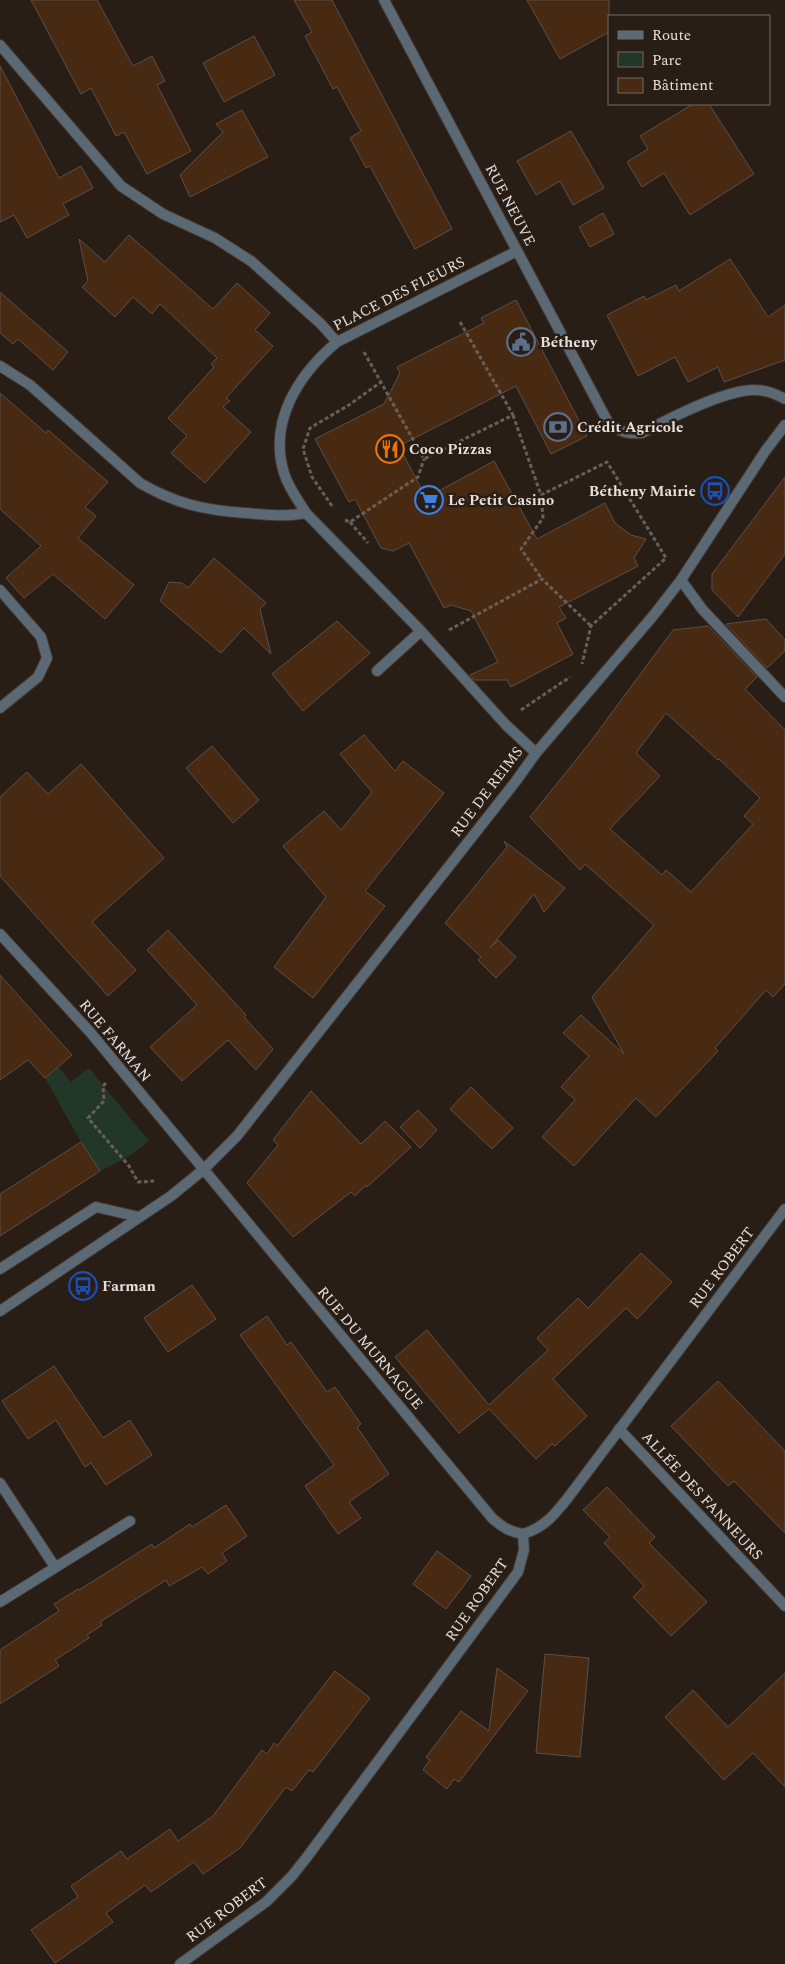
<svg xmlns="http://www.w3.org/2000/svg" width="785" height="1964" viewBox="0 0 785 1964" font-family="Spectral,serif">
  <rect width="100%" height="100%" fill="#291e16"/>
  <!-- green -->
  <path fill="#233729" d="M58 1067 71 1082 89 1068 149 1141 125 1159 100 1171 81 1142 45 1078Z"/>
  <!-- building -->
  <path fill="#482a13" stroke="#5c4f46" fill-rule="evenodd" d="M31 0H97L133 66 152 56 165 81 157 85 191 151 147 174 124 132 116 136 91 88 81 94Z
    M294 0H332L452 229 415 249 370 166 366 168 350 138 361 131 337 87 333 89 305 36 312 32Z
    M527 0H609V32L560 59Z
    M254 36 275 75 224 102 203 63Z
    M0 66 59 178 81 166 93 188 63 204 69 215 27 238 14 215 0 222Z
    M693 104H709L754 174 690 215 664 173 642 187 627 162 648 149 640 136Z
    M242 110 268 157 190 197 180 175 223 132 216 124Z
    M571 131 604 188 573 205 560 181 536 195 517 161Z
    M603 213 614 234 590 247 579 227Z
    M129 235 213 309 237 283 270 313 255 330 273 346 226 398 230 401 223 407 251 432 205 483 171 453 187 436 168 418 214 367 211 364 217 358 160 304 152 314 133 297 115 317 82 287 88 281 79 239 105 262Z
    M730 259 768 317 785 305V360L724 382 718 367 688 382 675 357 638 376 607 315 644 296 646 300 676 285 679 291Z
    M0 292 68 352 53 370 18 339 13 344 0 333Z
    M516 300 587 436 551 454 516 386 399 446 426 498 494 461 537 539 605 503 615 523 631 535 646 539 634 558 638 566 559 607 566 618 557 623 573 654 511 687 507 680H474L470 675 498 662 471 611 451 605 444 608 409 543 393 551 381 548 355 499 349 502 315 439 384 404 400 373 397 367 484 323 481 318Z
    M0 393 46 433 48 430 108 482 85 507 96 516 78 538 134 585 105 619 53 574 24 598 6 578 41 546 0 509Z
    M785 477V554L738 617 712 590V574Z
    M214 558 266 603 260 609 271 654 244 628 221 653 160 601 169 582 182 583 188 588Z
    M766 619 785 640V651L767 668 726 624Z
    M337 621 370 653 303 711 272 674Z
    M708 626 757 677 745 689 785 730V984L773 997 766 990 715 1048 718 1051 656 1117 636 1098 574 1166 542 1137 575 1100 561 1087 589 1056 563 1033 581 1015 624 1054 592 997 654 925 585 864 580 870 530 817 588 745 673 630ZM666 713 718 760 719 759 760 798 744 816 753 824 691 892 666 870 662 875 610 829 660 776 636 753Z
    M364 735 395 771 403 761 444 793 365 891 385 906 313 998 274 967 326 897 283 846 324 811 341 830 372 792 340 754Z
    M212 746 259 800 233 823 186 768Z
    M81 764 164 858 92 922 136 970 108 996 0 876V797L27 772 48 794Z
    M504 841 565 888 544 912 534 894 490 948 498 940 516 957 496 978 478 960 481 957 445 923 507 847Z
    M168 930 246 1015 244 1017 273 1049 256 1070 228 1040 182 1081 150 1047 197 1005 147 950Z
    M0 975 72 1055 45 1078 28 1060 0 1080Z
    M471 1087 513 1128 492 1149 450 1109Z
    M311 1091 361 1144 385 1121 411 1147 367 1187 366 1185 355 1196 351 1192 293 1237 247 1183 278 1145 273 1140Z
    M418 1110 437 1130 420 1148 400 1127Z
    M81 1142 100 1171 0 1236V1194Z
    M641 1253 672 1282 637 1319 626 1308 553 1379 587 1416 555 1446 552 1444 536 1459 489 1409 459 1433 395 1357 427 1330 489 1405 548 1350 537 1338 578 1298 588 1308Z
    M192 1285 216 1319 168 1352 144 1318Z
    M267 1316 287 1345 291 1342 327 1392 335 1387 361 1424 357 1427 389 1474 349 1502 361 1518 338 1534 305 1486 334 1465 240 1335Z
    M54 1366 103 1438 130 1420 152 1455 106 1485 91 1463 85 1467 56 1420 28 1439 2 1401Z
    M718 1381 785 1451V1533L734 1481 728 1486 671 1426Z
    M607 1487 655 1537 649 1543 707 1602 671 1636 633 1597 644 1586 604 1543 610 1537 583 1510Z
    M226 1505 247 1536 222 1553 227 1561 208 1574 202 1567 169 1586 166 1580 100 1622 102 1625 87 1635 89 1638 55 1660 59 1666 0 1704V1650L59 1611 54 1604 78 1589 79 1590 152 1544 154 1548 190 1524 192 1527Z
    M437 1551 471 1576 446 1609 413 1584Z
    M545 1654 589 1658 580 1757 536 1753Z
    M497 1668 528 1691 459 1782 454 1779 447 1789 423 1770 430 1760 426 1757 461 1711 489 1731Z
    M335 1671 370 1698 313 1772 309 1770 292 1791 286 1787 240 1848 203 1874 194 1862 151 1892 145 1885 106 1913 113 1922 55 1963 31 1930 78 1897 71 1886 121 1851 127 1859 170 1829 178 1841 213 1816 262 1750 267 1754 274 1743 277 1746Z
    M785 1673V1787L753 1753 724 1780 665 1717 693 1690 728 1727Z"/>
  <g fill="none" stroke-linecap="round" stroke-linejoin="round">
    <defs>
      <path id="service" d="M377 671 421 631"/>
      <path id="minor" d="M384 0 609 424C620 432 628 434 642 433 668 419 727 389 755 390 766 390 776 394 785 399
        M0 45 121 186 163 214 215 238 251 261 321 324 337 342
        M517 251 337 342C299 374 268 421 284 473 288 487 298 500 306 513L421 631 506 725 536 753
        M0 366 30 385 140 483C176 504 204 510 245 513 266 515 286 517 306 513
        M681 580 702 609 785 697
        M0 590 41 637 47 658 38 677 0 708
        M0 934 90 1032 492 1518C502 1527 510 1532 523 1534
        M0 1269 96 1207 139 1217
        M0 1311 171 1196 203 1170 237 1136 516 781 536 753 653 616 681 580 766 450 785 425
        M619 1429 785 1606
        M0 1483 55 1567
        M0 1602 130 1521
        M180 1964 266 1902 292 1876 307 1857 518 1572 524 1550 523 1534C544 1528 554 1515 567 1499L785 1209"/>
    </defs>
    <!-- service casing -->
    <use href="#service" stroke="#443931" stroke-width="12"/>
    <!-- minor casing -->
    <use href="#minor" stroke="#443931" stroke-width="12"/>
    <!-- path -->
    <path stroke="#695f57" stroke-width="3" stroke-dasharray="4 2.5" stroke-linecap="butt" d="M364 352 424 459 513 415 459 320
      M513 415 541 495 607 462 666 558 591 626 582 664
      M541 495 543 518 521 549 542 579
      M332 506 312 477 303 449 310 428 349 405 381 382
      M345 520 350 522 418 477 424 459
      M350 522 368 543
      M449 630 542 579 591 626
      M521 710 570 677
      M106 1083 103 1086 104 1101 88 1118 129 1166 138 1182 154 1181"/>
    <!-- service -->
    <use href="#service" stroke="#5b6975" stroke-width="10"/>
    <!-- minor -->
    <use href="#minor" stroke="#5b6975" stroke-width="10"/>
  </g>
  <!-- icons -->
  <defs>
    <symbol id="civic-ring" viewBox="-11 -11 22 22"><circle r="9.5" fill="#291e16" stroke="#5c6f8a" stroke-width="1.5"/><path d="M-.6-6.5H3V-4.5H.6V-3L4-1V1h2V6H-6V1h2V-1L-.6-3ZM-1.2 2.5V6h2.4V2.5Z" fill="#5c6f8a"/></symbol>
    <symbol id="bank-ring" viewBox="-11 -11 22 22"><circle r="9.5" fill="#291e16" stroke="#5c6f8a" stroke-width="1.5"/><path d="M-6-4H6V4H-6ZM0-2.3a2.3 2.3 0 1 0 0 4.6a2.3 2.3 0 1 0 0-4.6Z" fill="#5c6f8a"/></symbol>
    <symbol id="restaurant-ring" viewBox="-11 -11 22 22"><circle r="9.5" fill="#291e16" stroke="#e8710a" stroke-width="1.5"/><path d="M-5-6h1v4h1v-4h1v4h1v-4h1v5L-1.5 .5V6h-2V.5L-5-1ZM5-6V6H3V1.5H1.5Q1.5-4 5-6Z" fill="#e8710a"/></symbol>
    <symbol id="bus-ring" viewBox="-11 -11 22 22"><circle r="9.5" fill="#291e16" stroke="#1a4fb4" stroke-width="1.5"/><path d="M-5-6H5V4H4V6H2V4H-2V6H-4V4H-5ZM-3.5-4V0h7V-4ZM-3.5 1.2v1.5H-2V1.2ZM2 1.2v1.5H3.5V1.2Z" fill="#1a4fb4"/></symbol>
    <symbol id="supermarket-ring" viewBox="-11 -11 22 22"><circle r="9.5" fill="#291e16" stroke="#3f7fe0" stroke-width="1.5"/><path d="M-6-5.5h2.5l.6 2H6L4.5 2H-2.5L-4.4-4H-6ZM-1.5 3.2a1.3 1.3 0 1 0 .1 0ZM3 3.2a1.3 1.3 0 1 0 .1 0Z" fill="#3f7fe0"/></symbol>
  </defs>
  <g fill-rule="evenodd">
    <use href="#civic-ring" x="505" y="326" width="32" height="32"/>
    <use href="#bank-ring" x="542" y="411" width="32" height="32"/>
    <use href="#restaurant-ring" x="374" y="433" width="32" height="32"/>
    <use href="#bus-ring" x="699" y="475" width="32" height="32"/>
    <use href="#supermarket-ring" x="413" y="484" width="32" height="32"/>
    <use href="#bus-ring" x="67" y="1270" width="32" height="32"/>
  </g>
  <g text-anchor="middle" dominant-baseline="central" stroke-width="5" stroke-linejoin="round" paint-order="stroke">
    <!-- street labels -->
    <g font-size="15" fill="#e7dfd9" stroke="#291e16">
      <text transform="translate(510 205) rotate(62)">RUE NEUVE</text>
      <text transform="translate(399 294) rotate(-27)">PLACE DES FLEURS</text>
      <text transform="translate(487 792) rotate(-53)">RUE DE REIMS</text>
      <text transform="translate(115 1041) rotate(50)">RUE FARMAN</text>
      <text transform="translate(722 1268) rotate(-53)">RUE ROBERT</text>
      <text transform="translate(370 1348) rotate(50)">RUE DU MURNAGUE</text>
      <text transform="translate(702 1496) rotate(47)">ALLÉE DES FANNEURS</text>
      <text transform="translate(477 1600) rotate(-55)">RUE ROBERT</text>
      <text transform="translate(227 1910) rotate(-37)">RUE ROBERT</text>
    </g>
    <!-- poi labels -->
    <g font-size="15" font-weight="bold" fill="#e7dfd9" stroke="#291e16" text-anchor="start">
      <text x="540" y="342">Bétheny</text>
      <text x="577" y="427">Crédit Agricole</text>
      <text x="409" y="449">Coco Pizzas</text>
      <text x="696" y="491" text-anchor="end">Bétheny Mairie</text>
      <text x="448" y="500">Le Petit Casino</text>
      <text x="102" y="1286">Farman</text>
    </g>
  </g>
  <!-- legend -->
  <rect x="608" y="15" width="162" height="90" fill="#291e16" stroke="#756b64"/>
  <rect x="618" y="31" width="25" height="8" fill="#5b6975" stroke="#756b64"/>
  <text x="652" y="40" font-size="15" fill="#e7dfd9">Route</text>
  <rect x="618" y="52" width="25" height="15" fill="#233729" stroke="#756b64"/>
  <text x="652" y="65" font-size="15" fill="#e7dfd9">Parc</text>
  <rect x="618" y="78" width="25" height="15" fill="#482a13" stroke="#756b64"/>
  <text x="652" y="90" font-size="15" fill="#e7dfd9">Bâtiment</text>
</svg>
